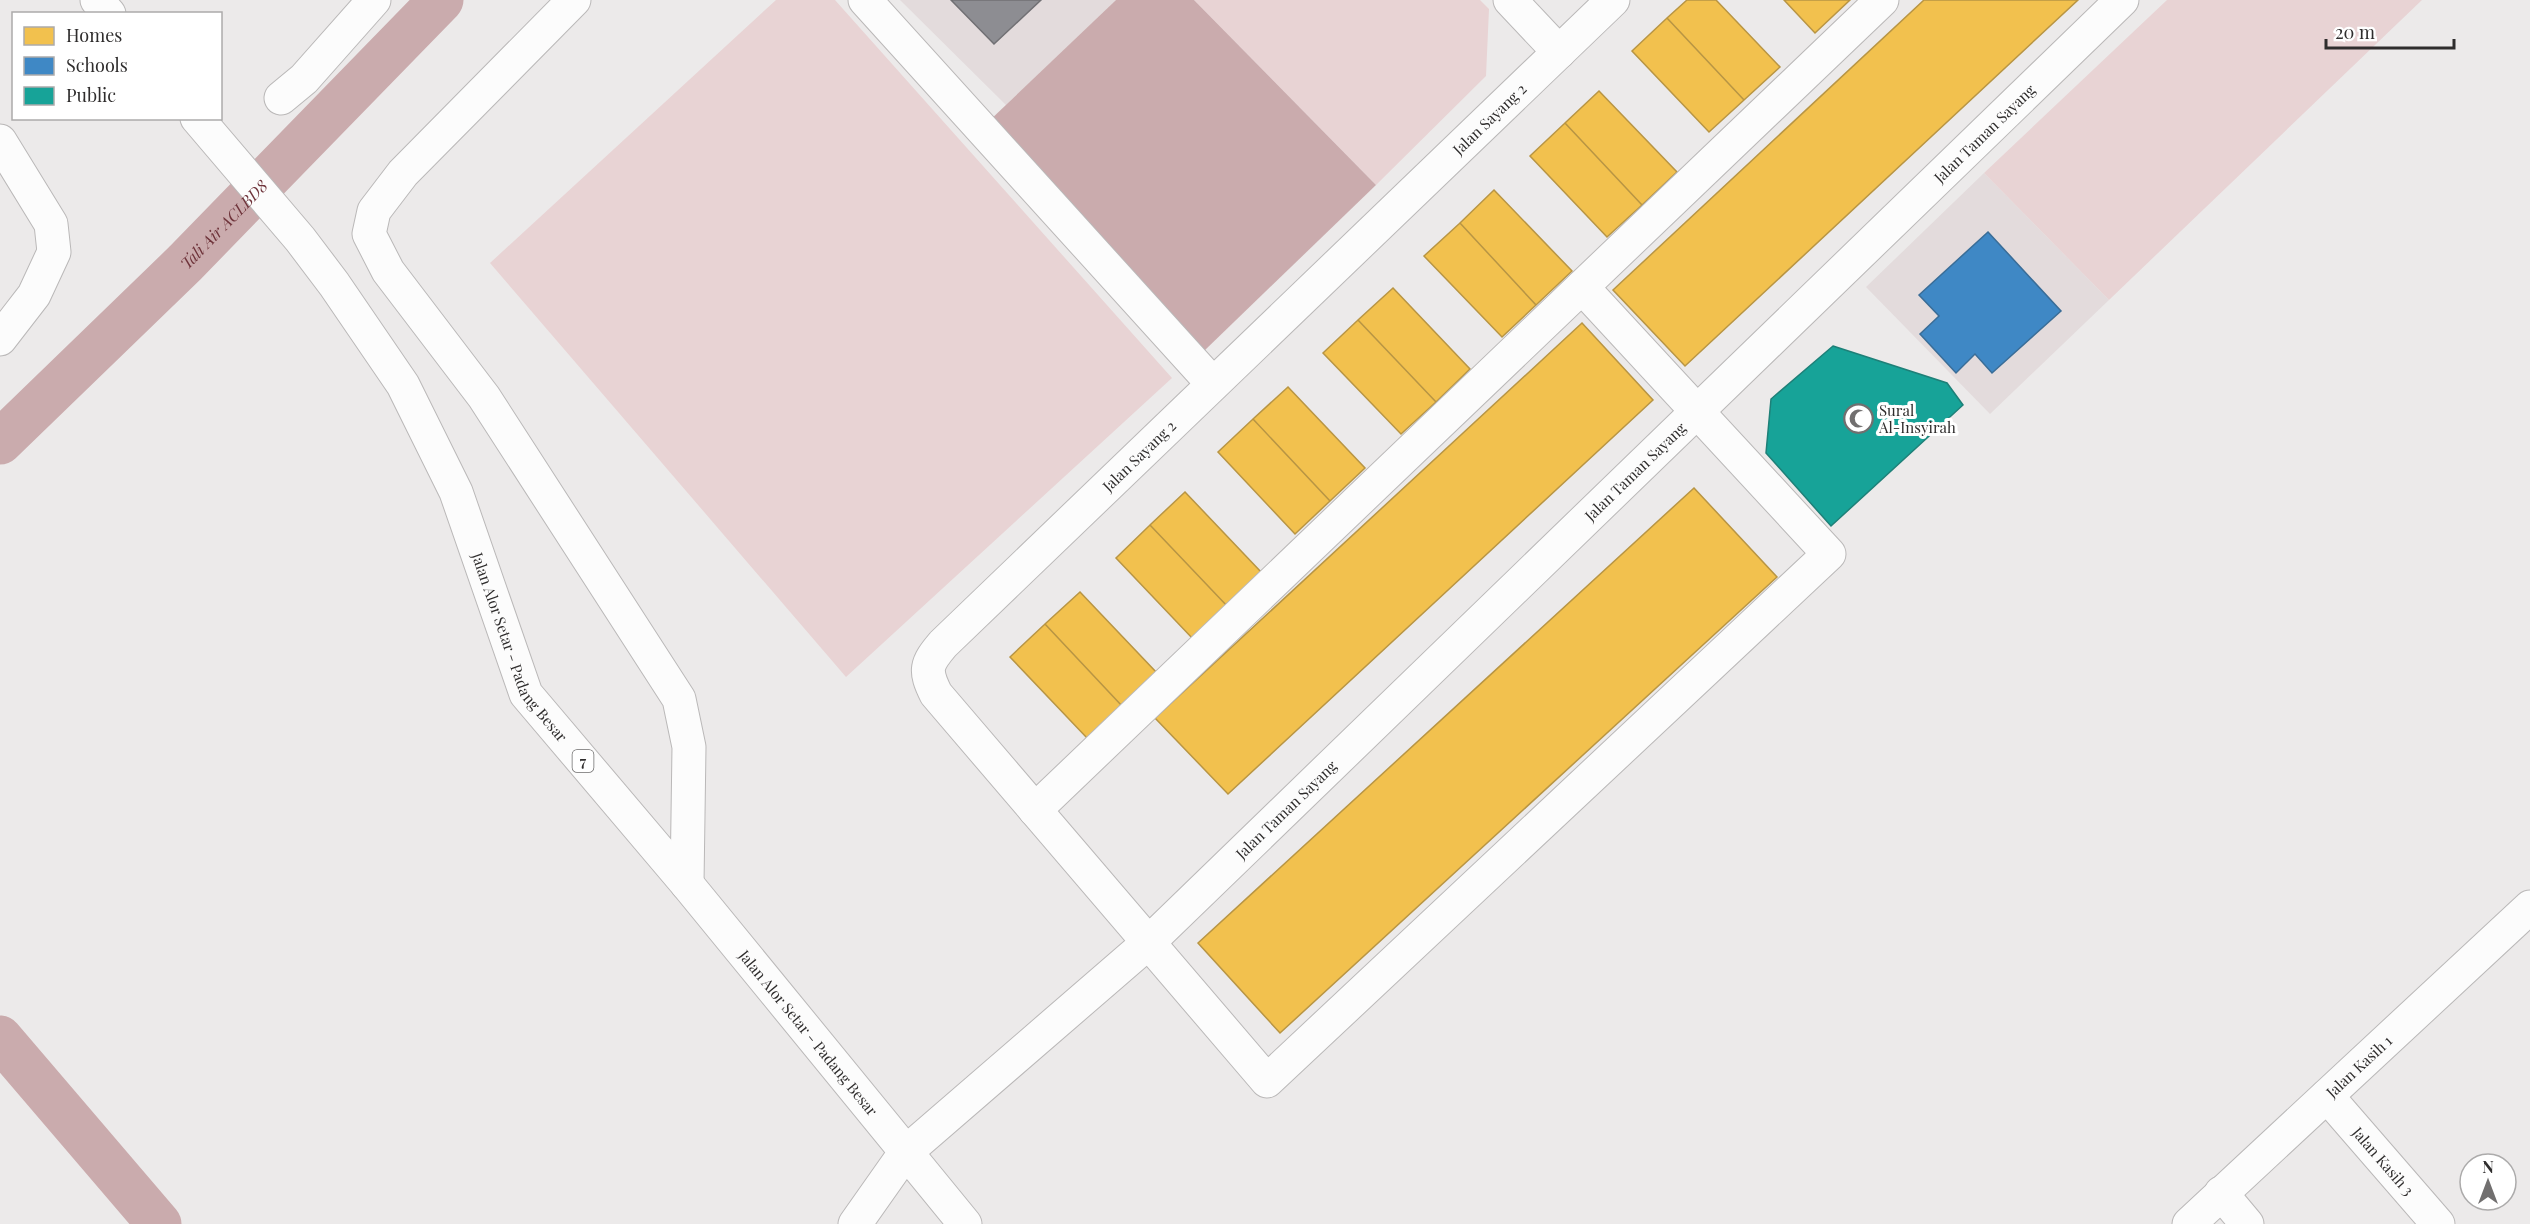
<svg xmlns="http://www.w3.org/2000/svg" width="2530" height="1224" viewBox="0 0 2530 1224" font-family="'Playfair Display',serif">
  <rect width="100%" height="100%" fill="#eceaea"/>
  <!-- built -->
  <path fill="#e3dbdc" d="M900 0H1116L1006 105Z
    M1984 173 2109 300 1990 414 1866 287Z"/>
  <!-- green -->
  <path fill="#e8d3d4" d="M776 0H835L1172 378 846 677 490 263Z
    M1194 0H1480L1489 9 1486 76 1376 185Z
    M2167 0H2422L2109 300 1984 173Z"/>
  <!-- water -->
  <path fill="#caabad" d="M1116 0H1194L1376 185 1204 351 987 123Z"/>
  <!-- homes -->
  <path fill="#f2c14e" stroke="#b89544" stroke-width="1.5" d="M1687 0H1716L1780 67 1744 100 1667 18Z
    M1784 0H1850L1815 33Z
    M1924 0H2078L1685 366 1613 290Z
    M1667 18 1744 100 1709 132 1632 51Z
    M1599 91 1677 172 1642 205 1565 123Z
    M1565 123 1642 205 1607 237 1530 156Z
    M1494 190 1572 271 1536 305 1460 223Z
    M1460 223 1536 305 1502 337 1424 256Z
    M1393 288 1470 369 1436 402 1358 320Z
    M1358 320 1436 402 1401 434 1323 353Z
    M1582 323 1653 400 1228 794 1155 718Z
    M1288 387 1365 468 1330 501 1253 419Z
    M1253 419 1330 501 1295 534 1218 452Z
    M1694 488 1777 577 1280 1033 1198 943Z
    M1185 492 1262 573 1228 607 1150 525Z
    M1150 525 1228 607 1193 639 1116 558Z
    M1080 592 1157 673 1122 706 1045 624Z
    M1045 624 1122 706 1087 738 1010 657Z"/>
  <!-- schools -->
  <path fill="#3f88c5" stroke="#3a6d97" stroke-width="1.5" d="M1988 232 2061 311 1992 373 1975 354 1956 373 1920 334 1939 316 1919 295Z"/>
  <!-- public -->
  <path fill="#17a398" stroke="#1e8078" stroke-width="1.5" d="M1833 346 1947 383 1963 405 1831 526 1766 453 1771 399Z"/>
  <!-- industry -->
  <path fill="#8d8d92" stroke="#717074" stroke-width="1.5" d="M951 0H1041L994 44Z"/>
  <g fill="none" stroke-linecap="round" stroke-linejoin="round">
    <!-- canal -->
    <g stroke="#caabad" stroke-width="45">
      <path id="s1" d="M0 442 185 263 441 0"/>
      <path d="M0 1038 159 1224"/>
    </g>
    <defs>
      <g id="minor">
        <path d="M574 0 403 173 374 211 369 234 388 271 484 397 679 699 689 747 687 884"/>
        <path d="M865 0 1213 384"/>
        <path d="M1510 0 1559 52"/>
        <path d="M281 98 304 79 374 0"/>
        <path d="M0 141 51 224 54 252 34 295 0 339"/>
        <path id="s2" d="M1582 287 1829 554 1267 1081 936 694C924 670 926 664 943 644L1613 0"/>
        <path d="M1035 810 1882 0"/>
        <path id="s3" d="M2327 1096 2438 1224"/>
        <path d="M2221 1193 2247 1224"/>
        <path id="s4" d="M855 1224 905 1153 1149 942 2122 0"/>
        <path id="s5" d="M2189 1224 2530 907"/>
      </g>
      <g id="major">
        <path d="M97 0 109 14"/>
        <path id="s6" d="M197 118 300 239 334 284 403 385 456 492 526 694 687 884 965 1224"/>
      </g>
    </defs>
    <!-- minor casing -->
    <use href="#minor" stroke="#bab8b8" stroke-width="35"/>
    <!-- major casing -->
    <use href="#major" stroke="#bab8b8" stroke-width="35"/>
    <!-- minor -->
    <use href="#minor" stroke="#fcfcfc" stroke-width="33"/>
    <!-- major -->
    <use href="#major" stroke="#fcfcfc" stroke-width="33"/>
  </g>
  <!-- icons -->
  <defs>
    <symbol id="mosque-ring" viewBox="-11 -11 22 22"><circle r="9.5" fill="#fff" stroke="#716f6f" stroke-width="1.5"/><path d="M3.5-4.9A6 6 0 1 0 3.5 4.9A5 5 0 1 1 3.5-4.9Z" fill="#716f6f"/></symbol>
  </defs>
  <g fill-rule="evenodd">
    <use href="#mosque-ring" x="1842" y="402" width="33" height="33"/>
  </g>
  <g text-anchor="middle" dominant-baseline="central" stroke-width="6" stroke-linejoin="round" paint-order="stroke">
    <!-- shield labels -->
    <rect fill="#fff" stroke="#6d6c6c" stroke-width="1.5" x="572.5" y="750" width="21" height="22" rx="4.5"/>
    <g font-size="14" font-weight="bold" fill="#2f2d2d">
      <text x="583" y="761">7</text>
    </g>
    <!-- street labels -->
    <g font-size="15" fill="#2f2d2d" stroke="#fff">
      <text stroke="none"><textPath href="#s2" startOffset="2457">Jalan Sayang 2</textPath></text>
      <text stroke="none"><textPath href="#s4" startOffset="1572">Jalan Taman Sayang</textPath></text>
      <text stroke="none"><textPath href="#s2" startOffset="1971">Jalan Sayang 2</textPath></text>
      <text stroke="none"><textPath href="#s4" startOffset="1086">Jalan Taman Sayang</textPath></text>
      <text stroke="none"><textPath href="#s6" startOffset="626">Jalan Alor Setar - Padang Besar</textPath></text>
      <text stroke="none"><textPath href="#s4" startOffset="600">Jalan Taman Sayang</textPath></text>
      <text stroke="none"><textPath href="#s6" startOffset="1112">Jalan Alor Setar - Padang Besar</textPath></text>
      <text stroke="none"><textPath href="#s5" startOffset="232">Jalan Kasih 1</textPath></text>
      <text stroke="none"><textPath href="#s3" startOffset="86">Jalan Kasih 3</textPath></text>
    </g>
    <!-- poi labels -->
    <g font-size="15" fill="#2f2d2d" stroke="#fff" text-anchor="start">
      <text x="1879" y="410">Sural<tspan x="1879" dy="17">Al-Insyirah</tspan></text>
    </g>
    <!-- water labels -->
    <g font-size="16" font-style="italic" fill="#6f343b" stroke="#fff">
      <text stroke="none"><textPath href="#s1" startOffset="312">Tali Air ACLBD8</textPath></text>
    </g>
  </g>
  <!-- legend -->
  <rect x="12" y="12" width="210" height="108" fill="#ffffff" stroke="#acabab" stroke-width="1.5"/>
  <rect x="24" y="27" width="30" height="18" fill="#f2c14e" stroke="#acabab" stroke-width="1.5"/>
  <text x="66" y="42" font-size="18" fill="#2f2d2d">Homes</text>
  <rect x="24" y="57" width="30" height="18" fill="#3f88c5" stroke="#acabab" stroke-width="1.5"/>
  <text x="66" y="72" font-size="18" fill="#2f2d2d">Schools</text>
  <rect x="24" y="87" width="30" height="18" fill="#17a398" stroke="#acabab" stroke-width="1.5"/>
  <text x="66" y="102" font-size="18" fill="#2f2d2d">Public</text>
  <!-- north arrow -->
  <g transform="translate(2488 1182)"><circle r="28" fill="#ffffff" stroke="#acabab" stroke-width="1.5"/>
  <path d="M0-4.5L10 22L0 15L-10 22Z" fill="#716f6f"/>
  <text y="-9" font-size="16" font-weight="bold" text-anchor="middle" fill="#2f2d2d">N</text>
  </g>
  <!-- scale -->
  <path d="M2326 39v9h128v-9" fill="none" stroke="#2f2d2d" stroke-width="3"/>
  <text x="2335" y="39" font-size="18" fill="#2f2d2d" stroke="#ffffff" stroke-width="4.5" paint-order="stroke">20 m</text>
</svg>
